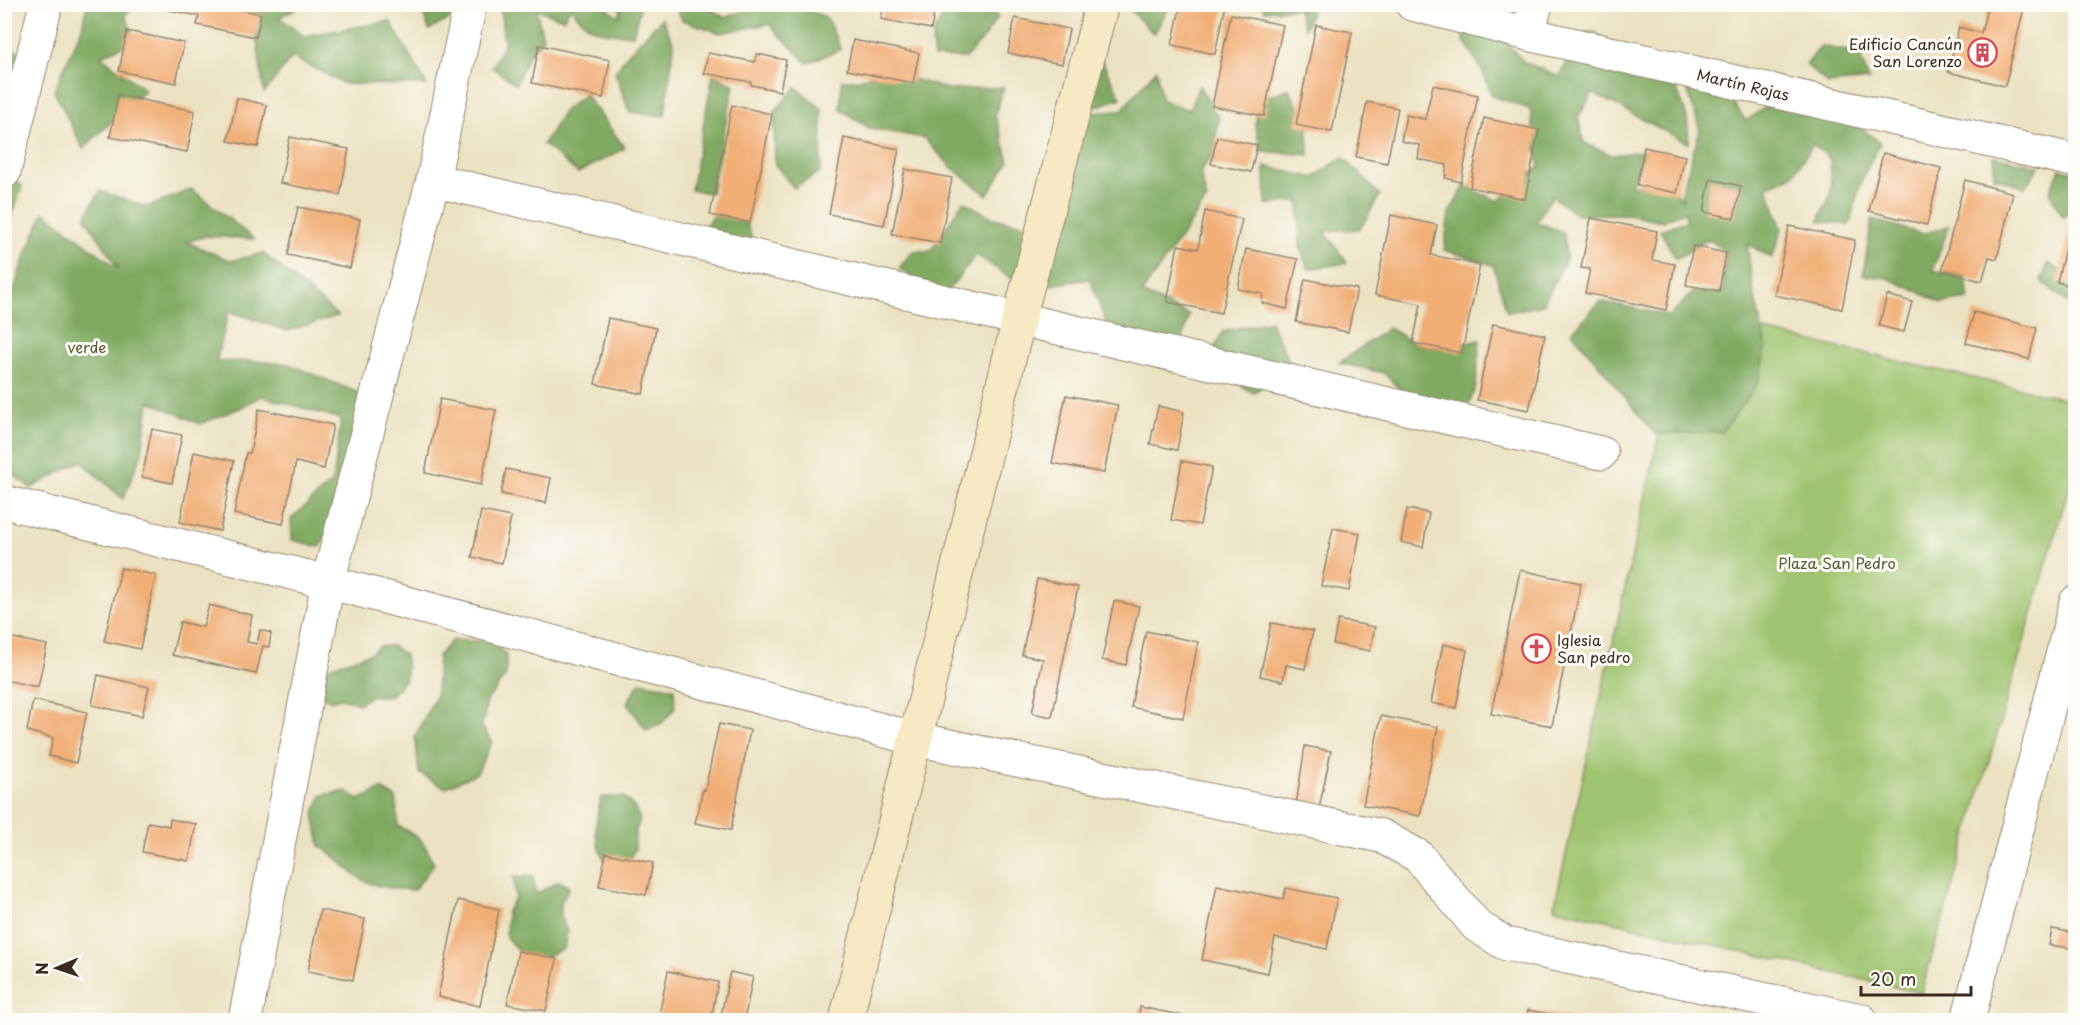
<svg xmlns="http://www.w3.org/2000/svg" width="2080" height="1025" viewBox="0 0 2080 1025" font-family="'Playpen Sans',sans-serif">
  <rect width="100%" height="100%" fill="#fdfcf7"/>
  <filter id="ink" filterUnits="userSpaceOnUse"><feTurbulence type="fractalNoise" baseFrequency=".0167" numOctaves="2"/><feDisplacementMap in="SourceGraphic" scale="12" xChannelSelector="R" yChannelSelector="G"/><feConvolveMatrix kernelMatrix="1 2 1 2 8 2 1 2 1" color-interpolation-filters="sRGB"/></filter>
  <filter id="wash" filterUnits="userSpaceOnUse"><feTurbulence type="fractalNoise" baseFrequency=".008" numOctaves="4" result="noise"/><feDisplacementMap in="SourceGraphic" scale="24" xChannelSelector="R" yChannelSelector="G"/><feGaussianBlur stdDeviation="1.35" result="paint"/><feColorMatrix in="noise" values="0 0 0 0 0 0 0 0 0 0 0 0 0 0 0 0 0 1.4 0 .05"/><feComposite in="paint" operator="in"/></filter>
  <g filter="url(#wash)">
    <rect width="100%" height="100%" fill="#ebe2c1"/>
    <!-- green -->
    <path fill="#a0c570" stroke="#6e7847" stroke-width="1.5" d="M1686 313 2075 401V467L1921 993 1554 908Z"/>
    <!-- forest -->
    <path fill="#80aa62" stroke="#5e6a40" stroke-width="1.5" d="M419 4 477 5 429 30Z
      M87 5H138L125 15 136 40 101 56 145 90 83 149 54 91 82 27Z
      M252 5H304L279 17 304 36 390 21 427 85 344 84 292 57 264 93Z
      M500 5H601L619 16 622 5H641L633 35C603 32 589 35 571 7L563 19 536 9 543 38 528 56 516 84 492 67 504 44Z
      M675 5H705L725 18 750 8 752 5H791L826 17 841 49 807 63 769 24 720 33 682 20Z
      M984 5H990L998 17 982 40 965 58 934 57C929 33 936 26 949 8L966 15Z
      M1125 5H1170L1154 34Z
      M1262 5V4L1314 5 1305 28 1297 8 1265 11Z
      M1477 11 1524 62 1560 77 1578 33 1595 32 1650 76 1677 90 1687 117 1689 144 1593 93 1578 117 1584 143 1612 155 1644 151 1631 186 1665 182 1683 200 1681 194 1700 130 1683 76 1717 81 1746 121 1770 104 1803 115 1840 109 1880 143 1862 179 1849 225 1819 221 1831 193 1830 159 1813 144 1793 175 1767 187 1782 229 1772 258 1747 244 1754 294 1766 346 1758 383 1722 432 1655 434 1572 332 1600 301 1670 316 1693 292 1722 293 1726 253 1709 239 1676 259 1660 230 1686 221 1685 211 1663 221 1628 214 1577 215 1552 196 1536 222 1564 232 1566 259 1543 305 1507 312 1493 265 1444 250 1449 213 1465 186 1498 201 1539 167 1530 109 1492 96 1482 70 1464 41 1462 17Z
      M662 18 674 44 665 116 629 112 615 72 626 56Z
      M5 45 45 66 5 115Z
      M1821 46 1859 53 1869 80 1828 84 1806 65Z
      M1101 59 1121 98 1084 111Z
      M1156 70 1162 100 1189 110 1199 86 1219 119 1213 153 1200 173 1207 199 1142 293 1189 315 1175 371 1117 354 1090 279 1044 286 1068 150 1090 113 1121 111Z
      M886 71 950 90 1004 87 995 115 1009 161 987 195 950 166 924 138 869 128 840 109 842 80H856Z
      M713 74 734 85 711 193 691 190Z
      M796 87 822 109 821 171 794 188 775 165 774 112Z
      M1289 89 1308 127 1309 155 1262 151 1255 125 1259 99Z
      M585 94 625 148 578 173 543 144 564 111Z
      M1994 156 2039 166 2025 187 1994 177Z
      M1343 157 1380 195 1360 229 1325 231 1347 263 1308 269 1300 247 1299 201 1266 205 1265 166 1313 178Z
      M2060 169 2075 172V211L2063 217 2049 192Z
      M5 172 22 186 5 239Z
      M192 189 254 239 205 236 187 242 231 261 263 253 338 316 287 331 229 311 216 362 250 361 288 364 371 398 345 502 320 547 292 540 291 519 333 481 341 419 261 396 240 408 200 424 149 401 142 453 123 499 81 461 31 488 5 468 4 323 22 264 44 212 119 269 85 217 100 191 147 207Z
      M963 201 993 218 1039 227 1015 281 976 255 941 299 899 268 913 251H931Z
      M738 203 752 238 727 246 705 226 720 208Z
      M1872 219 1922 234 1949 226 1933 270 1966 277 1969 299 1942 303 1888 278 1863 275Z
      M2048 263 2075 280V308L2041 281Z
      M1270 321 1290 363 1254 393 1207 366 1222 332Z
      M1389 328 1413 343 1442 349 1480 340 1476 386 1464 417 1423 415 1384 373 1339 363Z
      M452 640 491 641 506 654V675L487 701 482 727 492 742 477 773 445 788 419 773 415 736 436 695 438 656Z
      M379 646H392L405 655C409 678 406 681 390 696H370L359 704 341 698 331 701 318 694 328 667 371 653Z
      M640 682 674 688 675 708 662 723 647 731 627 703Z
      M381 789 396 798 398 826C423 838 423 840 434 864L414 890C396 889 373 888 358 877 345 867 335 855 320 846L314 813 322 795 346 791 359 800Z
      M601 797H624L634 807 640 819 635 834V849L625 868 604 860C592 832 595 826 601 797Z
      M533 876 536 894 559 881 569 887 561 903V916L567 932 564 948 545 957 535 955 518 951 506 937 507 911 515 898 514 877Z"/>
    <g id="blocks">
      <!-- building -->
      <path fill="#f1af76" d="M164 4H215L261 14 256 37 197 25 199 16 163 9Z
        M600 4H620L619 9Z
        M884 4H936L931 29 881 19Z
        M1181 4H1225L1215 54 1172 45Z
        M1988 4H2025L2005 86 1948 72 1959 27 1981 33Z
        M1231 14 1283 25 1264 116 1212 106Z
        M1015 18 1069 29 1062 64 1008 53Z
        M1316 25 1352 32 1332 132 1296 125Z
        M127 31 184 43 176 83 119 71Z
        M853 40 919 53 913 83 847 70Z
        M539 45 610 60 603 98 532 83Z
        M708 53 755 62 757 54 786 60 780 91 751 85V82L704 73Z
        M1433 85 1478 95 1461 182 1445 178 1447 165 1418 159 1420 145 1401 141 1406 115 1425 119Z
        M118 95 195 111 187 152 110 137Z
        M237 98 267 105 258 147 228 141Z
        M1367 102 1398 108 1387 163 1356 157Z
        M732 105 772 114 750 223 710 215Z
        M1484 118 1539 130 1525 199 1470 187Z
        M290 137 349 149 340 195 280 183Z
        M1217 137 1257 145 1251 172 1211 164Z
        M844 138 899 149 884 225 829 214Z
        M1644 147 1685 156 1677 193 1637 185Z
        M1883 153 1941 168 1927 225 1869 211Z
        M905 169 952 178 940 243 892 234Z
        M1710 179 1741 186 1734 218 1704 212Z
        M1965 180 2013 193 1997 259 1989 257 1982 281 1942 271Z
        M298 207 360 219 350 268 288 255Z
        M1205 211 1242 219 1221 313 1167 302 1178 245 1198 249Z
        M1391 215 1437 225 1431 255 1480 265 1462 353 1413 343 1421 304 1375 295Z
        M2073 215 2076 216V287L2057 282Z
        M1591 218 1657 231 1652 260 1675 264 1666 310 1585 293 1590 269 1581 268Z
        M1789 226 1855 240 1842 309 1774 295Z
        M1693 246 1726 253 1719 291 1686 285Z
        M1246 249 1298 259 1287 309 1262 303 1263 294 1238 289Z
        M1305 279 1357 289 1348 332 1296 322Z
        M1887 295 1912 302 1904 332 1879 326Z
        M1974 312 2037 328 2029 359 1966 343Z
        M608 318 656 328 643 394 595 384Z
        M1493 324 1545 335 1529 410 1477 400Z
        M1066 395 1118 405 1104 473 1052 463Z
        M440 399 496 410 481 485 425 473Z
        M1158 406 1184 412 1177 450 1150 444Z
        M259 409 333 425 324 469 296 462 283 524 234 514 246 453H250Z
        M152 429 182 435 172 483 142 477Z
        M194 452 234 461 220 531 180 522Z
        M1182 461 1212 467 1200 525 1171 520Z
        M506 469 551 478 546 503 501 494Z
        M1407 509 1429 513 1423 547 1401 542Z
        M481 511 511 517 502 563 472 557Z
        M1333 528 1360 533 1349 591 1321 586Z
        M121 568 156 575 140 649 104 641Z
        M1520 570 1581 583 1552 726 1491 714Z
        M1037 579 1078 587 1052 717 1032 713 1043 659 1022 655Z
        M1114 601 1139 606 1126 665 1102 660Z
        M209 605 252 615 247 642 257 644 260 630 271 633 269 647 263 646 256 674 172 655 180 622 203 627Z
        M1338 620 1375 627 1370 651 1333 644Z
        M1271 623 1313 631 1305 669 1286 665 1283 681 1260 676Z
        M1146 631 1198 642 1183 718 1131 707Z
        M4 636 47 645 38 687 4 680Z
        M1443 644 1467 650 1456 708 1431 703Z
        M98 675 149 687 142 716 92 705Z
        M33 700 87 712 76 763 49 756 53 738 27 731Z
        M1381 716 1438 727 1420 816 1363 805Z
        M719 724 750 730 731 830 695 823 703 789 705 790Z
        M1305 746 1331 751 1319 809 1296 805Z
        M170 819 196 824 189 861 142 852 148 822 169 826Z
        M606 853 653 863 646 895 599 886Z
        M1217 885 1283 899 1286 888 1337 898 1327 949 1275 938 1268 973 1202 960Z
        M2074 896H2076V919L2070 918Z
        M458 900 499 909 480 1006 438 997Z
        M320 910 365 919 353 980 308 971Z
        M2052 929 2076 933V949L2049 945Z
        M518 951 557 959 546 1011 507 1004Z
        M668 971 718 982 711 1020H658Z
        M730 972 753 977 744 1020 721 1015Z
        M1140 1007 1181 1015 1180 1020H1138Z
        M1528 1010 1577 1019V1020H1526Z"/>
    </g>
  </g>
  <g filter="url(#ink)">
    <use href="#blocks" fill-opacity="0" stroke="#938670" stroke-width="1.5"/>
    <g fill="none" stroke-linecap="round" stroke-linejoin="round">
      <defs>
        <path id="street" d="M1412 4 1528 34 2076 161
          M1528 34 1536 4
          M4 172 46 4
          M433 180 1019 319 1601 453
          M4 502 328 582 916 739 1381 836 1418 856 1477 926 1506 944 1861 1020
          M245 1020 328 582 433 180 470 4
          M1968 1020 2076 602"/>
        <path id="secondary" d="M846 1020 1019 319 1102 4"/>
      </defs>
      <!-- street casing -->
      <use href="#street" stroke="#938670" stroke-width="35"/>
      <!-- secondary casing -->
      <use href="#secondary" stroke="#938670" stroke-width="35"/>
      <!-- street -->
      <use href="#street" stroke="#fff" stroke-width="33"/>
      <!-- secondary -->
      <use href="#secondary" stroke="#f7e9c3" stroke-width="33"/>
    </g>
  </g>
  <!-- icons -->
  <defs>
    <symbol id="building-ring" viewBox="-11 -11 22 22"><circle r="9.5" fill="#fdfcf7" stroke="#d1495b" stroke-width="1.5"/><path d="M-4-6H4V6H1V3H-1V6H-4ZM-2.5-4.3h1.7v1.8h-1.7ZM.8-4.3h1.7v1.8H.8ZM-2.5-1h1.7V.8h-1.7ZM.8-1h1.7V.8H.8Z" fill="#d1495b"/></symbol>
    <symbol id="church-ring" viewBox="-11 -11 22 22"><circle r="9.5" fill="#fdfcf7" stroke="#d1495b" stroke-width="1.5"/><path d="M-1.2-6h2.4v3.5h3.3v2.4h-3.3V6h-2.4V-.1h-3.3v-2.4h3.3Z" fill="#d1495b"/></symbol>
  </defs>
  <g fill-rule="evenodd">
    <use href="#building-ring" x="1966" y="36" width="33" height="33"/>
    <use href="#church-ring" x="1520" y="632" width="33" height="33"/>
  </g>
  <g text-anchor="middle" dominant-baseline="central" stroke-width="6" stroke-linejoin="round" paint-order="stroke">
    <!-- poi labels -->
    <g font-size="15" fill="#3b2a1e" stroke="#fdfcf7" text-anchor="end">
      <text x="1962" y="43">Edificio Cancún<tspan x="1962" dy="17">San Lorenzo</tspan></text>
      <text x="1557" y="639" text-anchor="start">Iglesia<tspan x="1557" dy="17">San pedro</tspan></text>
    </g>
    <!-- street labels -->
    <g font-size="15" fill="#3b2a1e" stroke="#fdfcf7">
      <text transform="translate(1743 84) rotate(13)">Martín Rojas</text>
    </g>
    <!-- park labels -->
    <g font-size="15" fill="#595837" stroke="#fdfcf7">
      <text x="87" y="346">verde</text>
      <text x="1837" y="562">Plaza San Pedro</text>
    </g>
  </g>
  <!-- margin -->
  <rect width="2080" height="1025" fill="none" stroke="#fdfcf7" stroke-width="24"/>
  <!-- north arrow -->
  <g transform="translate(57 968) rotate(268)" stroke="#fdfcf7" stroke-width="4.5" paint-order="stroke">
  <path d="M0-4.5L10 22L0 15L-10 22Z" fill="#3b2a1e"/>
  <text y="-9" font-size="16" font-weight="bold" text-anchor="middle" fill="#3b2a1e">N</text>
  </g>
  <!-- scale -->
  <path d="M1861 986v9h110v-9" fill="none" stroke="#3b2a1e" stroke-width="3"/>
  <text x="1870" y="986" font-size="18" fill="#3b2a1e" stroke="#fdfcf7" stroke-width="4.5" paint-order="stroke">20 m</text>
</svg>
